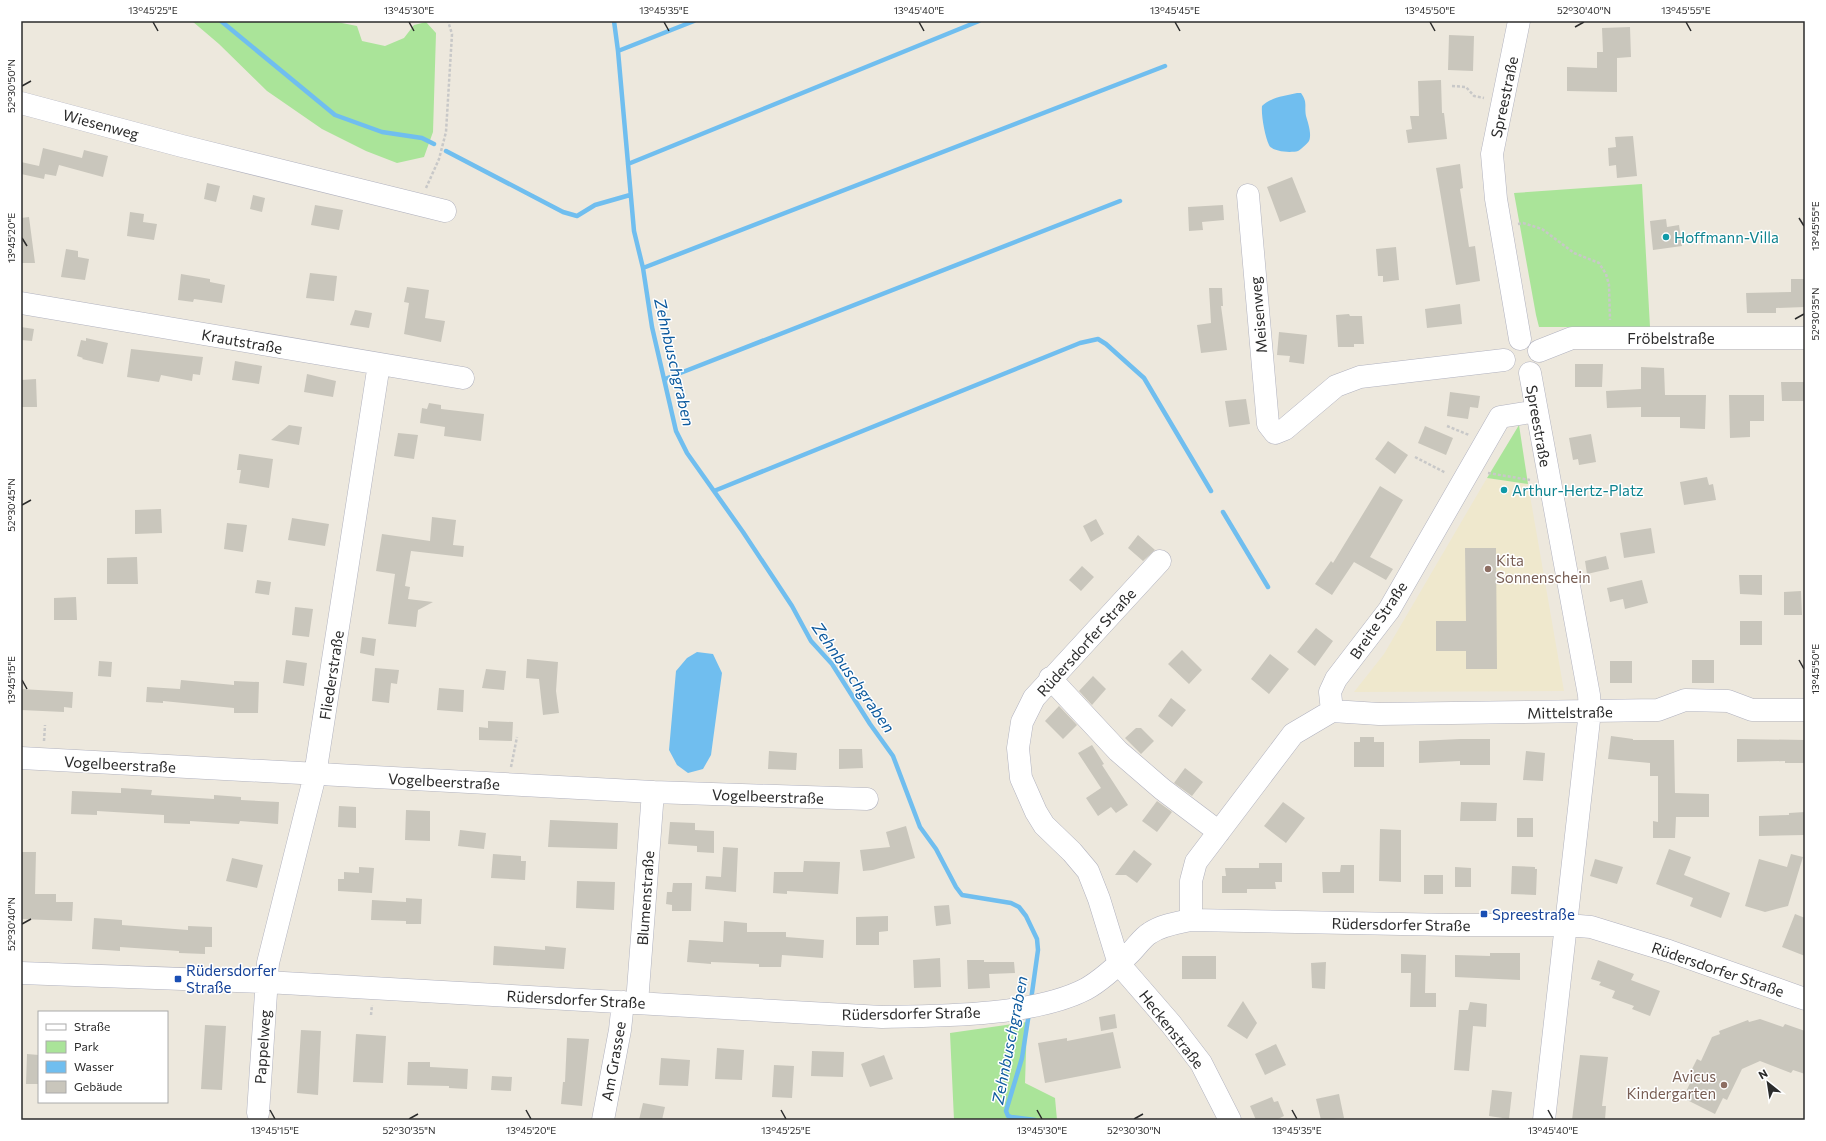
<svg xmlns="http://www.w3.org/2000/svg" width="1826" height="1141" viewBox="0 0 1826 1141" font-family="Commissioner,sans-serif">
  <rect width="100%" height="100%" fill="#ede8dd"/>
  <!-- education -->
  <path fill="#efe8cd" d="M1487 478 1528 484 1564 691 1354 692 1384 654Z"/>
  <!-- green -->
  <path fill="#aae499" d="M192 21H332L357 26 362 41 385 46 404 38 414 25 426 22 436 33 433 132 424 157 397 163 366 151 322 129 267 91 219 44Z
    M1642 184 1650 327H1539L1536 315 1514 193Z
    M1519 425 1528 484 1487 478Z
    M1027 1022 1025 1083 1055 1098 1057 1120H954L950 1033Z"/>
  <!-- water -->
  <path fill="#70beef" d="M1297 93H1301C1308 103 1304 105 1306 116 1308 123 1312 134 1309 141 1307 144 1300 150 1298 151 1291 153 1272 152 1269 145 1265 137 1261 115 1262 106 1271 97 1285 96 1297 93Z
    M697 652 713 654 722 673 711 755 703 769 688 773 677 765 669 750 676 671 687 658Z"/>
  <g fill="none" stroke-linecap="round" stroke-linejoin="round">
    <!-- stream -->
    <path stroke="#70beef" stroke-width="4.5" d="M221 21 335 115 382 132 422 138 434 144
      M614 21 618 51 634 231 643 268 652 327 676 431 687 453 743 532 792 606 811 641 832 664 870 724 893 756 920 827 936 849 956 887 962 895 1011 903 1019 907 1026 916 1037 939 1038 950 1031 1000
      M618 51 694 21
      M446 151 563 212 577 216 595 205 630 195
      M628 164 979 21
      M643 268 1165 66
      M665 379 1120 201
      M714 491 1080 343 1098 339 1106 344 1144 378 1211 491
      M1223 512 1268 587
      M1029 1013 1022 1058 1006 1111 1008 1116 1011 1117 1035 1120"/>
  </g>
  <!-- building -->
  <path fill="#c9c6bc" d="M1630 27 1631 57 1617 58V92L1567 91V67L1597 68V52H1603L1602 28Z
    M1449 35 1474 36 1473 71 1448 70Z
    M1441 80 1442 113H1444L1447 139 1408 143 1406 130 1412 129 1410 116H1419L1418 81Z
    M1633 136 1637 176 1617 178 1616 165 1609 166 1608 148 1616 147 1615 137Z
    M43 148 82 158 84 150 108 156 103 177 59 165 56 176 45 174 44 179 21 174V162L39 166Z
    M1460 164 1463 188 1460 189 1469 247 1475 246 1480 281 1456 285 1436 168Z
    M1292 177 1306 212 1280 222 1267 187Z
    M207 183 220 186 216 202 204 199Z
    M253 195 265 198 262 212 250 209Z
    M315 205 343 210 339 230 311 225Z
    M1223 205 1224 220 1202 222 1203 230 1189 231 1188 207Z
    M130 212 144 214 143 222 157 224 154 240 127 236Z
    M29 217 35 263H21V218Z
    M1666 219 1667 227 1679 225 1682 246 1653 250 1650 221Z
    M1396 247 1399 280 1383 282V276H1378L1376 249Z
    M66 249 78 251V257L89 259 85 280 61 277Z
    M310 273 337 276 334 301 306 298Z
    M181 274 210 279V282L225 285 222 303 194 299 193 302 178 300Z
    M1791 279H1805V307L1776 308V313H1747L1746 293 1791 292Z
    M407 287 429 290 425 318 445 321 441 342 404 334 409 303 404 302Z
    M1209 288H1222L1223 306H1221L1227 350 1201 353 1197 325 1211 323Z
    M1460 304 1462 324 1427 328 1425 309Z
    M355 310 372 313 369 328 350 325Z
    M1349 314 1350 316H1362L1364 344H1354V347H1338L1336 315Z
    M21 327 34 329 32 341 21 340Z
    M1279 332 1307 335 1304 364 1289 362 1290 356 1277 355Z
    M86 338 108 343 103 364 82 359 83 358 77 356 81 340 86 341Z
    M131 349 203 357 200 375 193 374 192 381 161 375 159 382 127 377Z
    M235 361 262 366 259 384 232 380Z
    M1575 364H1603L1602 387H1575Z
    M1641 367 1664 368 1665 395H1706L1705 429 1680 428V417H1641V407L1607 408 1606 391 1641 389Z
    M307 374 336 381 333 397 304 392Z
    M36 379 37 407H21V380Z
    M1781 382H1805V401H1782Z
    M1450 392 1480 396 1478 408 1470 407 1468 419 1447 416Z
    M1729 395H1764V421H1750V437L1730 438Z
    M1246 399 1250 424 1229 427 1225 401Z
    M429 403 441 405V409L484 414 481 441 444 436 445 427 420 423 422 408 427 409Z
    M289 425 302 427 299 445 271 440Z
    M1425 426 1453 438 1446 455 1418 443Z
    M398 433 418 435 414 459 394 456Z
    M1591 434 1596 462 1579 465 1578 459 1573 460 1569 438Z
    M1388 441 1408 455 1395 474 1375 459Z
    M239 454 273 459 269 488 239 483 241 470H237Z
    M1707 477 1709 485 1713 484 1716 500 1684 505 1680 482Z
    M1380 486 1403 500 1370 557 1393 569 1386 580 1354 562 1332 595 1315 584 1331 561 1333 563Z
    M161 509 162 533 135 534V510Z
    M432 517 456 520 453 545 464 546 463 557 411 551 405 586 410 587 408 599 433 602 418 610 416 627 388 624 395 574 376 571 382 534 430 541Z
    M292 518 329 524 325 546 288 540Z
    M1096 519 1104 534 1091 542 1083 526Z
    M227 523 247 525 243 552 224 549Z
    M1651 528 1655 553 1624 558 1620 533Z
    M1138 535 1155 550 1143 561 1128 548Z
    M1465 548H1496L1497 669H1466V651H1436V621H1466Z
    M1606 556 1609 569 1587 574 1585 561Z
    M137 557 138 584H107V558Z
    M1082 566 1094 577 1081 591 1069 580Z
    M1739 575H1762V595L1740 594Z
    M257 580 271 582 269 595 255 593Z
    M1642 580 1648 603 1625 609 1623 599 1610 602 1607 588Z
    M1801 591 1802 615H1784V592Z
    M76 597 77 620H54V598Z
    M295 607 313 609 309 637 292 635Z
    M1740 621H1762V645H1740Z
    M1316 628 1333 641 1315 666 1297 652Z
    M362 637 376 639 374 656 360 653Z
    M1182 650 1202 670 1189 684 1168 664Z
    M1270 654 1289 669 1269 694 1251 679Z
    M527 659 558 662 556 691 559 713 543 715 539 679 526 678Z
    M286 660 307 663 304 686 283 683Z
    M1692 660H1714V683H1692Z
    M99 661 112 662 111 677 98 676Z
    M1610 661H1632V683H1610Z
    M375 668 399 670 397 684 391 683 389 703 372 701Z
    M486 669 506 671 504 690 482 688Z
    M1093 676 1106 689 1092 705 1079 691Z
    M181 680 234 685V681L259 682 258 713H234V708L163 701V703L146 702 147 687 180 689Z
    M439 688 464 690 463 712 437 710Z
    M21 689 73 692 72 708 64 707V712L21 710Z
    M1171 698 1186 710 1172 727 1158 716Z
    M1059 706 1077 725 1063 739 1045 721Z
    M488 721 513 722 512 741 479 740V727L488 728Z
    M1136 728H1141L1154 741 1141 754 1125 738Z
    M1611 736 1633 739V740H1674L1675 793 1709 794V817H1676L1675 838H1653V821L1658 822V776H1650V763L1608 759Z
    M1360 737H1374V742H1384V767H1354V742H1360Z
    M1460 739H1490V765H1460V761L1419 763V741Z
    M1737 739 1805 740V763H1785V761L1737 762Z
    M1092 745 1104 764 1102 765 1128 805 1116 813 1111 807 1098 816 1086 798 1101 788 1078 753Z
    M839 749H862L863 768 839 769Z
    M769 751 797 753 796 770 768 769Z
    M1526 751 1545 753 1543 781 1523 780Z
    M1185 768 1203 782 1192 796 1174 783Z
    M121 788 152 790 151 795 214 799V795L241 797V800L279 802 278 824 240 821 239 824 190 821V824L164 823V815L97 811V815L71 814 72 791 121 793Z
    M1157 801 1172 812 1157 832 1142 821Z
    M1283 802 1305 818 1286 843 1264 826Z
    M1461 802 1497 803 1496 821H1460Z
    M339 806 356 807V828L338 827Z
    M406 810 430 811V841L405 840Z
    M1805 812V835L1759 836V816L1789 815V813Z
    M1517 818H1533V837H1517Z
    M550 820 618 823 617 849 548 847Z
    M670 822 695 823V830L714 831V853L697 852V846L668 844Z
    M906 826 915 858 873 870 863 871 860 850 890 847 886 832Z
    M1380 829 1401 830V882L1379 881Z
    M460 830 486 833 484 849 458 846Z
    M723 847 738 848 736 892 705 889 706 876 721 877Z
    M1669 849 1691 857 1684 875 1730 893 1721 918 1690 906 1693 898 1656 884Z
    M1134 850 1152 864 1137 883 1126 875H1115Z
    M21 852H36L35 894H56V902H73L72 921 21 919Z
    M493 854 521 856V861H526L525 880 491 878Z
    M1791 854 1803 857 1788 906 1765 912 1745 906 1759 859 1787 867Z
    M232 858 263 865 257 888 226 881Z
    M1595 859 1623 867 1617 884 1590 876Z
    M804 861 840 862 838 894 787 891V894L773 893 774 872H803Z
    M1259 863H1282V882H1275L1276 889H1247V893H1222V876H1226L1225 868H1259Z
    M1341 865H1354V893H1323L1322 872H1340Z
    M1512 866 1535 867V869H1537L1536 895 1511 894Z
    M359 867 374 868 372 893 338 891V879H344V872L359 873Z
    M1455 867 1471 868V887H1455Z
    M1424 875H1443V894H1424Z
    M577 881 615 882 614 910 576 908Z
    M673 883H692L691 911H672V905L666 904 667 892H672Z
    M406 898 422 899 421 924H406V921L371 920 372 900 406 902Z
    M949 905 951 924 936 926 934 906Z
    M1795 914 1805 918V956L1782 947Z
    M888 916V931L879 932V945H856V917Z
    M94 918 122 920V925L188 930V926L212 927V947H205V954L179 953V951L120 947V951L92 949Z
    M724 921 747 923V932H786V937L824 940 823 958 782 955 781 967H759V964L711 962V964L687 962 689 940 723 942Z
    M494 946 545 950V946L566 948 564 969 493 965Z
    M1490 953H1520V980L1455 977V955L1490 956Z
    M1401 954 1426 955 1425 993H1436V1007H1410L1411 973H1401Z
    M1182 956H1216V979H1182Z
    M940 958 941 987 914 988 913 960Z
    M967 960H984V962H1014L1015 973 989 974 990 988 968 989Z
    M1598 960 1634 974 1631 980 1660 991 1650 1016 1632 1009 1634 1006 1612 998 1615 991 1599 985 1601 982 1591 979Z
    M1326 962 1325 989 1312 988 1311 963Z
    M1243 1001 1257 1023 1247 1039 1227 1026Z
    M1470 1002 1487 1004 1486 1027 1473 1026 1469 1071 1454 1070 1459 1010H1468Z
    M1115 1014 1117 1028 1101 1031 1099 1017Z
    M1760 1019 1783 1027 1785 1024 1805 1031V1074L1793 1070 1791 1073 1760 1061 1742 1069 1727 1100 1723 1098 1715 1114 1683 1098 1691 1081 1687 1079 1697 1059 1701 1061 1712 1037 1720 1034 1719 1031 1748 1020 1749 1022Z
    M205 1025 226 1026 222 1090 201 1089Z
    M301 1030 321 1031 318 1095 297 1093Z
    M1113 1032 1121 1068 1045 1083 1038 1043 1067 1038V1041Z
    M356 1034 386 1036 383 1083 353 1082Z
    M567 1038 589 1039 582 1106 561 1104 563 1082H565Z
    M1276 1044 1286 1065 1265 1075 1255 1054Z
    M717 1048 744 1050 742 1080 715 1079Z
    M812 1051 844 1052 843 1077 811 1076Z
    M27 1054 39 1055V1084H26Z
    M884 1055 893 1079 870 1087 861 1064Z
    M1580 1055 1608 1057 1602 1106H1606L1605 1120H1572Z
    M661 1058 690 1060 688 1086 659 1085Z
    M408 1062H430V1067L468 1069 467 1089 449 1088V1086L407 1085Z
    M774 1065 794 1066 792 1098 772 1097Z
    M492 1076 512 1077 511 1091 491 1090Z
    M1492 1090 1512 1092 1509 1119 1489 1116Z
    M1339 1094 1344 1118 1321 1120 1316 1099Z
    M1272 1097 1274 1102 1278 1101 1284 1116 1276 1120H1256L1250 1106Z
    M643 1103 665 1107 662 1120H639Z"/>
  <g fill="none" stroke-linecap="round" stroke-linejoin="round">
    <defs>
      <path id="minor" d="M1519 21 1492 154 1496 199 1520 339
        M21 103 182 146 445 211
        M1248 195 1268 424 1275 433 1285 429 1336 386 1360 377 1504 360
        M21 303 463 378
        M1539 351 1572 338H1805
        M1530 373 1589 695 1590 711 1544 1120
        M1160 561 1034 698 1022 722 1018 748 1021 778 1036 812 1044 825 1072 852 1088 871 1099 899 1119 964 1171 1024 1201 1063 1230 1120
        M1050 678 1118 751 1162 789 1219 832
        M1332 711 1379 714 1658 710 1685 700 1728 701 1752 710H1805
        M21 758 653 792 867 799
        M1191 920V881L1196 862 1293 734 1332 711 1330 692 1336 679 1389 610 1500 417 1537 411
        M21 973 266 982 882 1017C940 1016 1034 1016 1086 989 1102 980 1118 965 1131 952 1137 946 1143 937 1150 933 1162 925 1177 923 1191 920L1453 925H1567L1591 927 1669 951 1805 999
        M637 1003 653 792
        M258 1113 268 963 315 775 379 364
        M603 1120 620 1030 623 1002"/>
    </defs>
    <!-- minor casing -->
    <use href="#minor" stroke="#b1b2bf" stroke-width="23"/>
    <!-- path -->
    <path stroke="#c8c8c8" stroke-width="2.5" stroke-dasharray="3 2" stroke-linecap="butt" d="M1452 86 1466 87 1474 96 1484 98
      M426 188 439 159 446 132 452 34 448 21
      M1518 224 1523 223 1542 229 1574 253 1599 263 1606 274 1609 285 1610 320
      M1447 426 1469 435
      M1415 457 1446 473
      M1488 473 1530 480
      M44 741 45 725
      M511 767 517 737
      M371 1015 372 1005"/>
    <!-- minor -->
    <use href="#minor" stroke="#fff" stroke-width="22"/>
  </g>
  <!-- ticks -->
  <path fill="none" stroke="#2b2b2b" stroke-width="1.5" d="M153 22 158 31M409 22 414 31M664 22 669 31M919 22 924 31M1175 22 1180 31M1430 22 1435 31M1686 22 1691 31M1575 27 1584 22M22 86 31 81M1799 218 1804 226M22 238 27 246M1795 319 1804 314M22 505 31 500M1799 660 1804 669M22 680 27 689M22 924 31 919M270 1110 275 1119M526 1110 531 1119M781 1110 786 1119M1037 1110 1042 1119M1292 1110 1297 1119M1548 1110 1553 1119M409 1119 418 1114M1134 1119 1143 1114"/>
  <!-- markers -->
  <g fill="#0f9aa8" stroke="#fff" stroke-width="1.5">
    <circle cx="1666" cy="237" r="4"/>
    <circle cx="1504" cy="490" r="4"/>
  </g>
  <g fill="#8d6e63" stroke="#fff" stroke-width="1.5">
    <circle cx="1488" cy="569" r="4"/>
    <circle cx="1724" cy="1085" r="4"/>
  </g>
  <g fill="#1a4fb4" stroke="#fff" stroke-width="1.5">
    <rect x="1480" y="910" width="8" height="8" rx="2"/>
    <rect x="174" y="975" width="8" height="8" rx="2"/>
  </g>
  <g text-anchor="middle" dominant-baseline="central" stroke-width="3" stroke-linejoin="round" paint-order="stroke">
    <!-- street labels -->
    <g font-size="15" fill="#2b2b2b" stroke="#fff">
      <text transform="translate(1504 97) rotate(-78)">Spreestraße</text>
      <text transform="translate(101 124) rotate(15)">Wiesenweg</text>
      <text transform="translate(1258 315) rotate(-95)">Meisenweg</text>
      <text x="1671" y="338">Fröbelstraße</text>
      <text transform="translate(242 341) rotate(10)">Krautstraße</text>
      <text transform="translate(1539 426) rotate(80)">Spreestraße</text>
      <text transform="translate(1378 620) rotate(-56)">Breite Straße</text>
      <text transform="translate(1086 642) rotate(-48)">Rüdersdorfer Straße</text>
      <text transform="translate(331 675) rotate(-81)">Fliederstraße</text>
      <text transform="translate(1570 712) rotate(-1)">Mittelstraße</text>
      <text transform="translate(120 764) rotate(3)">Vogelbeerstraße</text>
      <text transform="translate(444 781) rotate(3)">Vogelbeerstraße</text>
      <text transform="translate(768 796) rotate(2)">Vogelbeerstraße</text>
      <text transform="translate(645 898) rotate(-86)">Blumenstraße</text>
      <text transform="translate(1401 924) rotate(1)">Rüdersdorfer Straße</text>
      <text transform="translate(1718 969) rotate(19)">Rüdersdorfer Straße</text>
      <text transform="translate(576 999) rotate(3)">Rüdersdorfer Straße</text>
      <text transform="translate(911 1013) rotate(-1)">Rüdersdorfer Straße</text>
      <text transform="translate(1172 1029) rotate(52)">Heckenstraße</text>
      <text transform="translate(262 1047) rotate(-86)">Pappelweg</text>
      <text transform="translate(613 1061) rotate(-80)">Am Grassee</text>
    </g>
    <!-- culture labels -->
    <g font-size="15" fill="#0d838f" stroke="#fff" text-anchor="start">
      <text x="1674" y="237">Hoffmann-Villa</text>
      <text x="1512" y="490">Arthur-Hertz-Platz</text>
    </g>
    <!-- education labels -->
    <g font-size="15" fill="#785e54" stroke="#fff" text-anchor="start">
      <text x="1496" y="560">Kita<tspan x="1496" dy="17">Sonnenschein</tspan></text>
      <text x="1716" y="1076" text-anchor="end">Avicus<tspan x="1716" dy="17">Kindergarten</tspan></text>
    </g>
    <!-- transit labels -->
    <g font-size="15" fill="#164399" stroke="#fff" text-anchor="start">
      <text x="1492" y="914">Spreestraße</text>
      <text x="186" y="970">Rüdersdorfer<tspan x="186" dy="17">Straße</tspan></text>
    </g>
    <!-- water labels -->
    <g font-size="16" font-style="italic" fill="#0d5a9e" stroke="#fff">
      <text transform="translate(675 362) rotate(77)">Zehnbuschgraben</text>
      <text transform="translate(854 677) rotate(55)">Zehnbuschgraben</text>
      <text transform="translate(1009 1040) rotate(-79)">Zehnbuschgraben</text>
    </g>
  </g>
  <!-- border -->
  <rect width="1826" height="1141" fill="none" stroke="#ffffff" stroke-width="44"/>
  <!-- legend -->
  <rect x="38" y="1011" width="130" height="92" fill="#ffffff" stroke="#aaaaaa"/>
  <rect x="46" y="1024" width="20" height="6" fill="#ffffff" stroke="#aaaaaa"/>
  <text x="74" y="1031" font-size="12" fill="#2b2b2b">Straße</text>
  <rect x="46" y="1041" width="20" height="12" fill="#aae499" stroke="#aaaaaa"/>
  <text x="74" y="1051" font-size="12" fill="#2b2b2b">Park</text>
  <rect x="46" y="1061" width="20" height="12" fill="#70beef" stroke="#aaaaaa"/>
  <text x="74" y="1071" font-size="12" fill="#2b2b2b">Wasser</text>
  <rect x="46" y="1081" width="20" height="12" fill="#c9c6bc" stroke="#aaaaaa"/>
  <text x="74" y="1091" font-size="12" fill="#2b2b2b">Gebäude</text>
  <!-- north arrow -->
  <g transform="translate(1768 1083) rotate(330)" stroke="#ffffff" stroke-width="3" paint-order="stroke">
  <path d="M0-3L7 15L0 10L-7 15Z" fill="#2b2b2b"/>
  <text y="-6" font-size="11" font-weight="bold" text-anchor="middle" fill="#2b2b2b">N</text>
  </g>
  <rect x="22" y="22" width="1782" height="1097" fill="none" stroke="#2b2b2b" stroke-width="1.5"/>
  <g font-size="10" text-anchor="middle" fill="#2b2b2b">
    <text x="153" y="14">13°45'25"E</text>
    <text x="409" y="14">13°45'30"E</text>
    <text x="664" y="14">13°45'35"E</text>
    <text x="919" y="14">13°45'40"E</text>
    <text x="1175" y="14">13°45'45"E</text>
    <text x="1430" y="14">13°45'50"E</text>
    <text x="1584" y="14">52°30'40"N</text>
    <text x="1686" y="14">13°45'55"E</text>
    <text transform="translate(11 86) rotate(-90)" y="4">52°30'50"N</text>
    <text transform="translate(1815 226) rotate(-90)" y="4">13°45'55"E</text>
    <text transform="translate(11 238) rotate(-90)" y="4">13°45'20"E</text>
    <text transform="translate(1815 314) rotate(-90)" y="4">52°30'35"N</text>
    <text transform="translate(11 505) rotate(-90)" y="4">52°30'45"N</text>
    <text transform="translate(1815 669) rotate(-90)" y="4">13°45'50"E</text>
    <text transform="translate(11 680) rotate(-90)" y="4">13°45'15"E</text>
    <text transform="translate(11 924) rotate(-90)" y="4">52°30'40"N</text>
    <text x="275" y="1134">13°45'15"E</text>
    <text x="409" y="1134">52°30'35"N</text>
    <text x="531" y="1134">13°45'20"E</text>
    <text x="786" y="1134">13°45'25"E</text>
    <text x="1042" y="1134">13°45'30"E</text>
    <text x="1134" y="1134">52°30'30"N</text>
    <text x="1297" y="1134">13°45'35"E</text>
    <text x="1553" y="1134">13°45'40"E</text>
  </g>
</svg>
